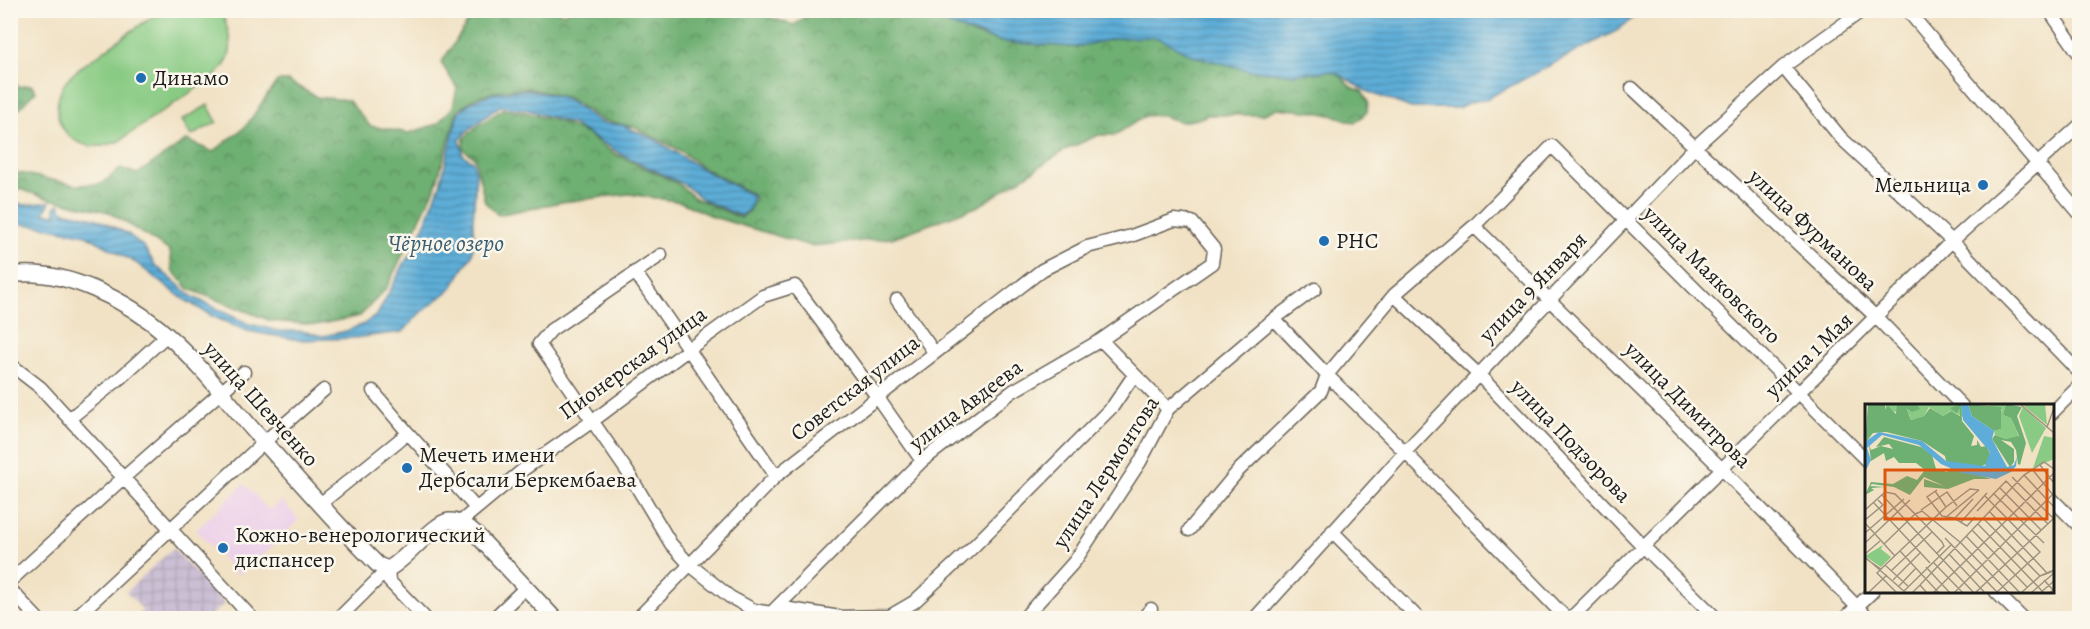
<svg xmlns="http://www.w3.org/2000/svg" width="2090" height="629" viewBox="0 0 2090 629" font-family="Alegreya,serif">
  <defs>
    <pattern id="industrial-grid" width="8" height="8" patternUnits="userSpaceOnUse" patternTransform="scale(1.5)"><rect width="8" height="8" fill="#ccbfd4"/><path d="M0 4h8M4 0v8" fill="none" stroke="#afa4b5"/></pattern>
    <pattern id="forest-crowns" width="20" height="18" patternUnits="userSpaceOnUse" patternTransform="scale(1.5)"><rect width="20" height="18" fill="#6eaf72"/><path d="M2 6a3 3 0 1 1 6 0M12 15a3 3 0 1 1 6 0" fill="none" stroke="#5a8e5d"/></pattern>
    <pattern id="water-rules" width="6" height="5" patternUnits="userSpaceOnUse" patternTransform="scale(1.5)"><rect width="6" height="5" fill="#5dadd8"/><path d="M0 2.5h6" fill="none" stroke="#4c8cae"/></pattern>
  </defs>
  <rect width="100%" height="100%" fill="#fbf7ec"/>
  <filter id="ink" filterUnits="userSpaceOnUse"><feTurbulence type="fractalNoise" baseFrequency=".0167" numOctaves="2"/><feDisplacementMap in="SourceGraphic" scale="12" xChannelSelector="R" yChannelSelector="G"/><feConvolveMatrix kernelMatrix="1 2 1 2 8 2 1 2 1" color-interpolation-filters="sRGB"/></filter>
  <filter id="wash" filterUnits="userSpaceOnUse"><feTurbulence type="fractalNoise" baseFrequency=".008" numOctaves="4" result="noise"/><feDisplacementMap in="SourceGraphic" scale="24" xChannelSelector="R" yChannelSelector="G"/><feGaussianBlur stdDeviation="1.35" result="paint"/><feColorMatrix in="noise" values="0 0 0 0 0 0 0 0 0 0 0 0 0 0 0 0 0 1.4 0 .05"/><feComposite in="paint" operator="in"/></filter>
  <g filter="url(#wash)">
    <rect width="100%" height="100%" fill="#f1e2c5"/>
    <!-- built -->
    <path fill="#edd1e9" d="M244 484 269 510 281 500 299 520 265 553 237 575 196 530Z"/>
    <!-- industrial -->
    <path fill="url(#industrial-grid)" d="M173 548 224 604 208 618H134L143 610 126 592Z"/>
    <!-- grass -->
    <path fill="#89cb84" stroke="#527450" stroke-width="1.5" d="M162 11H221C231 35 238 55 216 75L119 141C73 162 39 116 68 79 77 69 90 61 101 53 121 38 141 24 162 11Z
      M208 105 217 122 191 136 182 120Z"/>
    <!-- forest -->
    <path fill="url(#forest-crowns)" stroke="#456647" stroke-width="1.5" d="M482 10H554L565 14 569 10H748L794 25 812 11H924L931 15 976 35 1002 42 1075 47 1117 38 1147 37 1159 38 1194 56 1248 70 1293 74 1329 71 1339 74 1351 87 1362 91 1368 102 1367 112 1355 123 1339 117 1316 112 1277 108 1262 115H1208L1198 119 1181 122 1159 115 1145 116 1115 135H1099L1067 149 979 206 892 238 811 246 713 217 681 202 629 194 562 202 498 215 485 202 483 194 475 158 463 149 464 138 476 127 503 109 524 112 563 123 587 134 612 152 677 183 695 198 741 218 748 212 755 198 751 193 702 167 679 150 634 127 602 120 568 98 528 88 503 90 479 96 458 110 435 188 386 289 360 316 316 325 271 321 189 289 172 270 170 251 109 212 49 199 11 186 10 171 76 185 101 184 121 168 137 174 187 140 213 152 246 126 277 81H288L317 97 348 100 370 126 409 133 437 124 453 107 457 88 441 63 472 16Z
      M10 74 15 75 17 87 31 85 36 91 18 110 11 109Z"/>
    <!-- water -->
    <path fill="url(#water-rules)" stroke="#3c647a" stroke-width="1.5" d="M924 11V10L1642 11 1618 30 1486 99 1471 102 1458 108H1411L1368 92 1339 74 1329 71 1293 74 1248 70 1194 56 1159 38 1147 37 1117 38 1075 47 1002 42 949 25Z
      M529 90 564 98 602 123 622 125 654 139 702 169 753 196 750 208 741 216 704 200 683 184 621 154 572 124 528 110 500 106 467 131 460 140 463 155 473 161 476 172 473 223 474 243 472 255 451 289 419 314 403 332 354 338 299 340 247 331 212 316 183 299 136 263 86 235 40 226 11 223V201L25 205 50 202 44 213 56 215 55 207 59 204 63 211 95 218 128 234 144 247 155 265 193 297 249 324 279 331H302L323 336 346 331 362 325 377 315 405 262 415 249 440 185 458 113C477 93 503 91 529 90Z"/>
  </g>
  <g filter="url(#ink)">
    <g fill="none" stroke-linecap="round" stroke-linejoin="round">
      <defs>
        <path id="minor" d="M1907 10 2080 214
          M2049 10 2080 55
          M1783 67 1841 138 1952 241 2080 373
          M1632 88 1877 318 1962 406
          M1474 226 1722 469 1868 618
          M661 255 551 330 539 344 629 474 671 544 689 564 730 597 754 610 771 613 790 609 840 617 890 616 893 618
          M635 272 776 476
          M1394 295 1478 374 1643 546 1716 618
          M897 300 934 352
          M1274 319 1327 375 1405 452 1566 618
          M1101 340 1168 409
          M10 364 41 388 252 618
          M373 391 408 433 475 507
          M2052 413 2080 385
          M69 419 119 379 167 335
          M2052 499 2080 527
          M320 504 408 433
          M459 523 524 469 594 420 689 349 763 296 795 286 878 398 922 461
          M1189 530 1239 470 1321 391 1327 375 1394 295 1474 226 1552 146 1866 460
          M1332 531 1418 618
          M388 569 389 581 425 618
          M10 581 122 479 244 372
          M10 589 37 618
          M1996 592 2022 618
          M890 616 914 602 974 546 1113 406 1134 375
          M75 618 264 442 324 390
          M339 618 388 569
          M494 618 525 588
          M638 618 776 476 1042 270 1087 247 1131 236 1174 220 1192 222 1214 249 1212 263 1101 340 1013 391 922 461 771 613
          M1024 618 1075 561 1140 462 1168 409 1274 319 1315 289
          M1143 618 1151 609
          M1255 618 1405 452 1695 147 1783 67 1863 10
          M1571 618 1952 241 2080 125
          M1845 618 1872 592"/>
        <path id="major" d="M10 275C64 267 129 301 168 336 200 364 226 399 254 431 295 476 334 522 378 565L388 569C407 560 433 523 449 521 458 520 469 527 475 533L554 618"/>
      </defs>
      <!-- minor casing -->
      <use href="#minor" stroke="#676157" stroke-width="15"/>
      <!-- major casing -->
      <use href="#major" stroke="#676157" stroke-width="18"/>
      <!-- minor -->
      <use href="#minor" stroke="#fff" stroke-width="12"/>
      <!-- major -->
      <use href="#major" stroke="#fff" stroke-width="15"/>
    </g>
  </g>
  <!-- markers -->
  <g fill="#1f6fb2" stroke="#fbf7ec" stroke-width="2">
    <circle cx="141" cy="78" r="6"/>
    <circle cx="1983" cy="185" r="6"/>
    <circle cx="1324" cy="241" r="6"/>
    <circle cx="407" cy="468" r="6"/>
    <circle cx="223" cy="548" r="6"/>
  </g>
  <g text-anchor="middle" dominant-baseline="central" stroke-width="5" stroke-linejoin="round" paint-order="stroke">
    <!-- poi labels -->
    <g font-size="22" fill="#1c1c1c" stroke="#fbf7ec" text-anchor="start">
      <text x="153" y="78">Динамо</text>
      <text x="1971" y="185" text-anchor="end">Мельница</text>
      <text x="1336" y="241">РНС</text>
      <text x="419" y="455">Мечеть имени<tspan x="419" dy="25">Дербсали Беркембаева</tspan></text>
      <text x="235" y="535">Кожно-венерологический<tspan x="235" dy="25">диспансер</tspan></text>
    </g>
    <!-- street labels -->
    <g font-size="22" fill="#1c1c1c" stroke="#fbf7ec">
      <text transform="translate(1813 230) rotate(43)">улица Фурманова</text>
      <text transform="translate(1712 275) rotate(45)">улица Маяковского</text>
      <text transform="translate(1533 287) rotate(-46)">улица 9 Января</text>
      <text transform="translate(1809 355) rotate(-44)">улица 1 Мая</text>
      <text transform="translate(633 363) rotate(-36)">Пионерская улица</text>
      <text transform="translate(855 388) rotate(-38)">Советская улица</text>
      <text transform="translate(261 404) rotate(48)">улица Шевченко</text>
      <text transform="translate(966 405) rotate(-37)">улица Авдеева</text>
      <text transform="translate(1688 405) rotate(45)">улица Димитрова</text>
      <text transform="translate(1571 441) rotate(46)">улица Подзорова</text>
      <text transform="translate(1106 472) rotate(-57)">улица Лермонтова</text>
    </g>
    <!-- water labels -->
    <g font-size="24" font-style="italic" fill="#395d71" stroke="#fbf7ec">
      <text x="446" y="243">Чёрное озеро</text>
    </g>
  </g>
  <!-- overview -->
  <g transform="translate(1865 404)">
    <rect width="189" height="189" fill="#f1e2c5"/>
    <path d="M21 0H96L103 21 97 12 85 7 78 12 64 3 59 12 46 16 44 10 20 6ZM120 0H141L138 11 146 14 154 33 141 35 130 31 129 27 136 25 133 11 137 6ZM161 0H180L182 21 159 2ZM158 3 181 24 167 49 154 12ZM179 32 189 34V55L168 64Z" fill="#89cb84"/>
    <path d="M3 0H20V6L23 2 31 10 32 0H52L55 5 47 8 41 4 46 16 59 12 65 4 78 12 86 7 95 12V4L92 9 85 4 96 0 97 17 109 32 106 42 112 41V36L116 43 121 42 125 49 123 59 113 64 95 61 81 57 80 52 57 37 21 28 8 29 0 39ZM103 0 136 3V25L129 27 107 12ZM141 0 157 3 152 12 161 39 155 61 153 60 151 46 146 38 136 36 149 45V58L145 63 127 35 130 31 141 35 154 32 146 14 138 11ZM19 33 56 43 67 51 71 65 82 68 87 63 126 75H109L83 85 59 83V75L79 82 59 73 45 91 29 83 7 80 5 82 20 83 6 84 9 86 0 91 6 78 28 80 42 72 52 76 60 66 51 59H34L29 53 21 57 19 49 6 57 4 40 6 46 16 42 28 45 24 40 11 43Z" fill="#6eaf72"/>
    <path d="M18 141 16 145 26 153 16 163 0 152Z" fill="#89cb84"/>
    <path d="M96 0H103L107 12 129 27 127 35 142 63 149 61 152 53 151 62 146 68 131 75 97 69 76 60 54 41 17 31 2 44 6 56 0 68 1 37 14 28 57 37 81 57 120 62 125 48 98 16Z" fill="#5dadd8"/>
    <path fill="none" stroke="#9c9381" stroke-width="1.5" d="M155 0 189 29M182 23 189 4M175 61 189 79M167 65 188 91M159 71 189 103M147 73 189 115M135 84 176 126M72 86 62 93 77 112 89 114 102 122 110 113M70 87 81 103M128 89 179 139M17 91 109 189M119 91 175 148 131 189M9 99 65 159M0 106 20 88 30 90 50 110 57 107 96 139 144 189M56 106 82 88 92 102M112 107 141 77 183 120M124 107 182 169M80 114 114 86M90 114 108 95M118 114 175 172M0 116 18 101 13 96M96 118 122 89M0 119 30 152M113 120 179 189M107 126 162 183M0 129 39 95M101 132 155 189M80 134 132 188M0 139 45 96M19 140 50 110 77 138 79 142 72 149M35 147 74 189M0 150 15 137M84 150 120 189M0 153 41 189M0 154 16 165 12 169 32 189M68 158 98 189M20 161 44 183M61 163 85 189M16 165 81 103 105 85 114 86M26 167 67 128M28 176 56 148M179 176 188 186 184 189M55 181 159 71 179 58 189 65M34 182 51 164M39 187 87 140M4 188 22 171M47 189 55 181 62 189M68 189 189 69M89 189 189 89M110 189 189 114M156 189 175 172 189 166M156 189 175 172 189 167M166 189 189 169M175 189 189 177"/>
    <path fill="#de560d" fill-opacity="0.15" stroke="#de560d" stroke-width="3" d="M20 66H182V115H20Z"/>
    <rect width="189" height="189" fill="none" stroke="#1c1c1c" stroke-width="3"/>
  </g>
  <!-- margin -->
  <rect width="2090" height="629" fill="none" stroke="#fbf7ec" stroke-width="36"/>
</svg>
